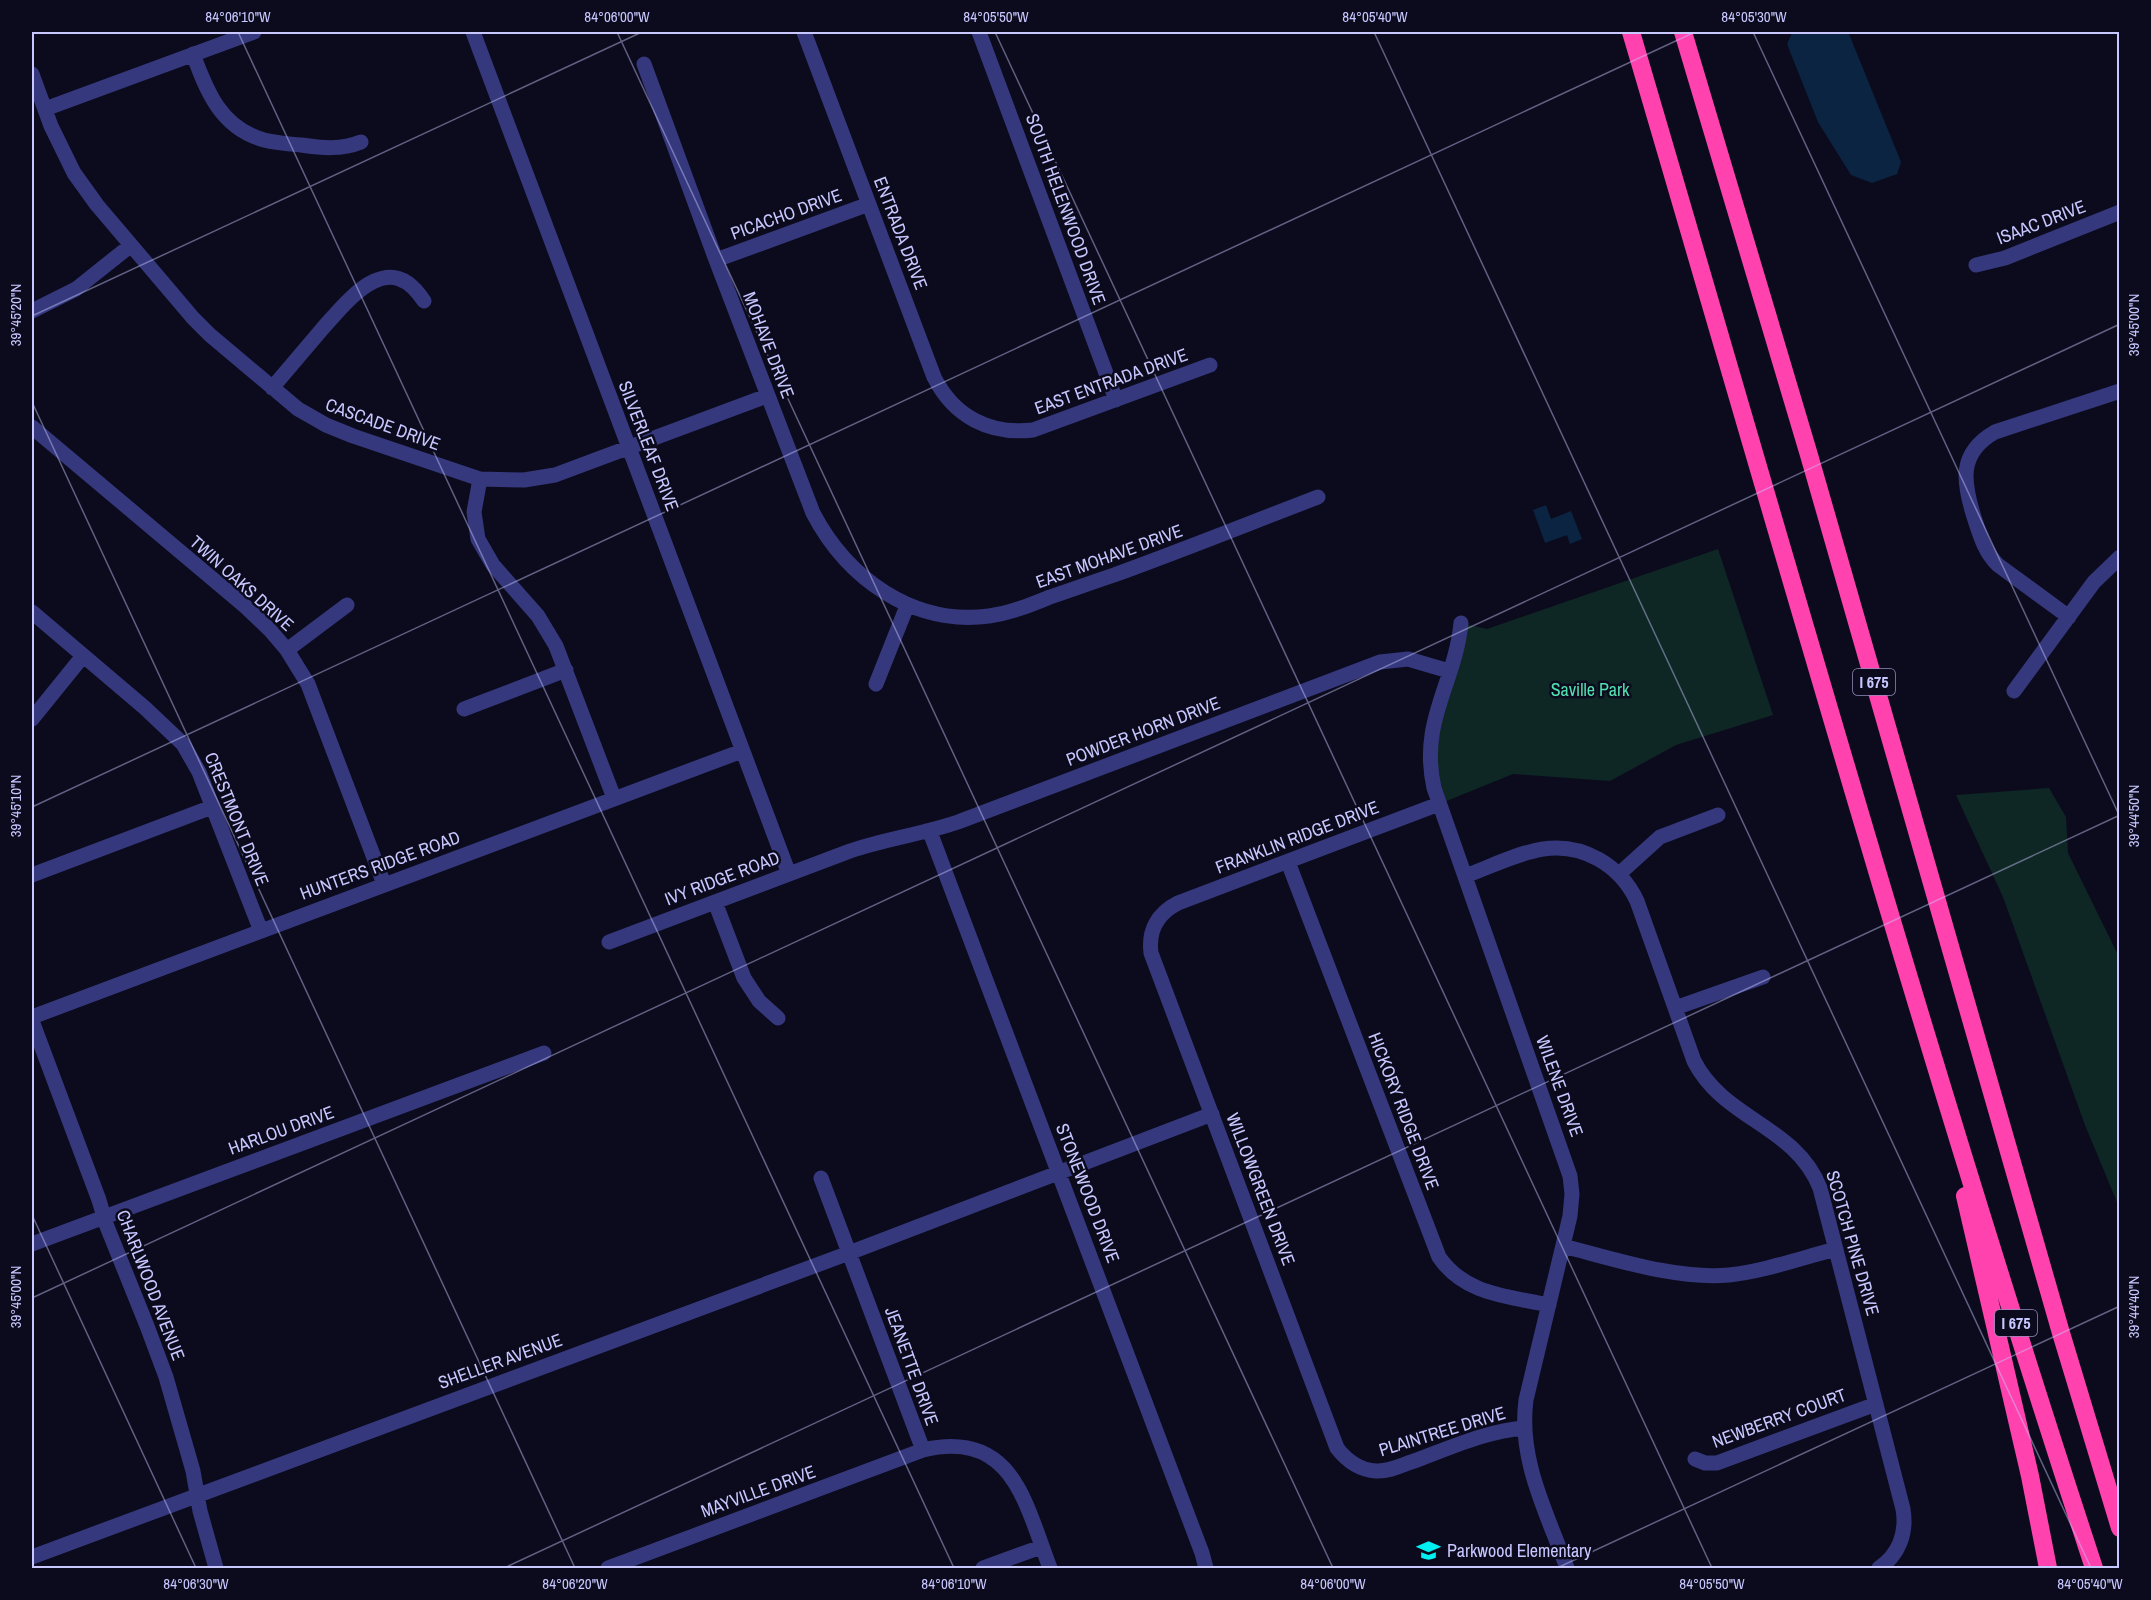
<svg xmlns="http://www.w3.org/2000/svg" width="2151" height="1600" viewBox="0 0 2151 1600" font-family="'Archivo Narrow',sans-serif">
  <rect width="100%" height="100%" fill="#0c0b1d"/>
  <!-- green -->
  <path fill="#0e2724" d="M1718 549 1773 715 1676 745 1610 781 1513 774 1444 802 1438 786 1435 746 1465 624 1487 629Z
    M2049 788 2066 817 2068 853 2119 957V1207L2085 1125 2003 897 1956 795Z"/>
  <!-- water -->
  <path fill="#0a2441" d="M1795 32H1847L1849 34 1901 162 1897 174 1872 183 1851 175 1818 122 1787 44 1792 33Z
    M1546 505 1551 519 1571 511 1582 539 1570 544 1567 535 1545 543 1533 510Z"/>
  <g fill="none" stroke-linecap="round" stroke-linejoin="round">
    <!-- minor -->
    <path stroke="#35387d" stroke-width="15" d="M473 32 789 874
      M804 32 934 377C954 417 990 435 1033 430L1210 365
      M979 32 1116 400
      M193 54C207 92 221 128 264 140 276 143 289 144 301 145 322 148 341 150 361 142
      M644 64 716 260 813 513C847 578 913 626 989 616 1011 613 1030 605 1050 597 1071 590 1093 582 1114 575 1183 550 1250 523 1318 497
      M32 74 51 126 74 173 97 205 193 318 210 335 298 409 326 425 353 436 480 479 524 480 555 475 767 396
      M45 109 254 32
      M716 260 869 204
      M1976 265 2005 258 2120 212
      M32 311 76 289 130 246
      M272 388C289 368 306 348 323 328 350 298 389 247 424 301
      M32 427 246 607 270 630 287 650 308 684 384 884
      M480 479 474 512 478 539 493 565 538 616 556 646 614 798
      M32 612 145 708 183 744 199 772 261 931
      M2069 617 1998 565C1984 551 1980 535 1974 517 1963 482 1958 453 1995 432L2120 391
      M1461 623C1455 684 1419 721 1434 788L1570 1176 1572 1194 1570 1216 1526 1400C1518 1460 1547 1513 1567 1568
      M287 650 347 605
      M876 684 907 606
      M2014 691 2094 582 2120 557
      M464 709 566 670
      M32 719 83 656
      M1439 804 1178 903C1158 913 1148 930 1151 953L1337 1448C1347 1461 1359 1470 1376 1471 1390 1472 1404 1464 1417 1460 1452 1447 1487 1431 1524 1428
      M930 832 1202 1553 1206 1568
      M1288 862 1439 1257C1465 1295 1508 1296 1549 1305
      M1619 874 1660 837 1718 815
      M32 875 212 807
      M1465 876C1490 867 1517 853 1543 849 1583 843 1620 865 1637 901L1694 1061C1724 1120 1795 1125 1820 1188L1903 1509C1907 1533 1899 1555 1879 1568
      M715 902 744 978 759 1001 778 1018
      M609 942 850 851C885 839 923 834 958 822L1380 662 1408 659 1449 671
      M1675 1008 1763 977
      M32 1017 742 751
      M32 1021 99 1200 106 1224 147 1326 166 1377 193 1471 200 1511 216 1568
      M821 1178 923 1450
      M32 1244 544 1053
      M1563 1246C1614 1259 1677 1280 1729 1275 1765 1271 1801 1258 1836 1249
      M1695 1459 1705 1463H1717L1876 1404
      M32 1557 849 1253 1212 1114
      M608 1568 923 1450C1013 1429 1025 1503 1050 1568
      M983 1568 1041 1547"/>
    <!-- highway -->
    <path stroke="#ff42ae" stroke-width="18" d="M1631 32C1782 545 1927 1060 2094 1568
      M1683 32 1809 455 2061 1333 2120 1528
      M1965 1196 2030 1476 2048 1568"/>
  </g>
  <!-- ticks -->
  <path fill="none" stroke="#c8c7ff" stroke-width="1.5" stroke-opacity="0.45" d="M238 32 954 1568M617 32 1333 1568M995 32 1712 1568M1374 32 2091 1568M1753 32 2120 817M32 316 642 32M32 402 575 1568M32 807 1695 32M32 1215 196 1568M32 1298 2120 324M504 1568 2120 815M1557 1568 2120 1306"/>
  <!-- icons -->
  <defs>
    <symbol id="school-bare" viewBox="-9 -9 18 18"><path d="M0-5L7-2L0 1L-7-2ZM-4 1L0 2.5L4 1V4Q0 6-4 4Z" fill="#00f0f2" stroke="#0c0b1d" stroke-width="2.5" paint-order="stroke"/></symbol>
  </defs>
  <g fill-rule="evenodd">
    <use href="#school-bare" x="1412" y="1534" width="33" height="33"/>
  </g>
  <g text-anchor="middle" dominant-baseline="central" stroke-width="5" stroke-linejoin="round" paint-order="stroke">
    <!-- shield labels -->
    <g fill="#0c0b1d" stroke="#908fbb" stroke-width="1.5">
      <rect x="1853" y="669" width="42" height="26" rx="4.5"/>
      <rect x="1995" y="1310" width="42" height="26" rx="4.5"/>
    </g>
    <g font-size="16" font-weight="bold" fill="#c8c7ff">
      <text x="1874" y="682">I 675</text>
      <text x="2016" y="1323">I 675</text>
    </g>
    <!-- street labels -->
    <g font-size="18" fill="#c8c7ff" stroke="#0c0b1d">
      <text transform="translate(1066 209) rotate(70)">SOUTH HELENWOOD DRIVE</text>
      <text transform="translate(786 214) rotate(-20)">PICACHO DRIVE</text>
      <text transform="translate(2041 222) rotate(-21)">ISAAC DRIVE</text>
      <text transform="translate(901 233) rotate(69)">ENTRADA DRIVE</text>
      <text transform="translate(769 345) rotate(69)">MOHAVE DRIVE</text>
      <text transform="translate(1111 381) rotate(-20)">EAST ENTRADA DRIVE</text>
      <text transform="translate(383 424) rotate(20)">CASCADE DRIVE</text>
      <text transform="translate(649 446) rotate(69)">SILVERLEAF DRIVE</text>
      <text transform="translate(1109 556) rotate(-20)">EAST MOHAVE DRIVE</text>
      <text transform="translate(242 583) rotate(42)">TWIN OAKS DRIVE</text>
      <text transform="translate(1143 731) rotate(-21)">POWDER HORN DRIVE</text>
      <text transform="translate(237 819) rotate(68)">CRESTMONT DRIVE</text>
      <text transform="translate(1297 837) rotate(-21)">FRANKLIN RIDGE DRIVE</text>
      <text transform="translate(380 865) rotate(-20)">HUNTERS RIDGE ROAD</text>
      <text transform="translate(722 878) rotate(-21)">IVY RIDGE ROAD</text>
      <text transform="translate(1560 1086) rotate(70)">WILENE DRIVE</text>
      <text transform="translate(1404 1111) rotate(69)">HICKORY RIDGE DRIVE</text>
      <text transform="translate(281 1130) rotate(-20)">HARLOU DRIVE</text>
      <text transform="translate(1261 1189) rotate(69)">WILLOWGREEN DRIVE</text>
      <text transform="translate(1088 1193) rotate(69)">STONEWOOD DRIVE</text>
      <text transform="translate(1853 1243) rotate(74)">SCOTCH PINE DRIVE</text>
      <text transform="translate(151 1285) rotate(69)">CHARLWOOD AVENUE</text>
      <text transform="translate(500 1361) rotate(-20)">SHELLER AVENUE</text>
      <text transform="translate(912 1366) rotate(70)">JEANETTE DRIVE</text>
      <text transform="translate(1779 1418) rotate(-20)">NEWBERRY COURT</text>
      <text transform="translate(1442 1431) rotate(-17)">PLAINTREE DRIVE</text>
      <text transform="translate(758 1491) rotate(-20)">MAYVILLE DRIVE</text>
    </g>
    <!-- park labels -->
    <g font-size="18" fill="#51e0b0" stroke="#0c0b1d">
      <text x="1590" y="689">Saville Park</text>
    </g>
    <!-- poi labels -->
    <g font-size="18" fill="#c8c7ff" stroke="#0c0b1d" text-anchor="start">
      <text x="1447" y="1550">Parkwood Elementary</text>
    </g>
  </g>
  <!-- border -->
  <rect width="2151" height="1600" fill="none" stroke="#0c0b1d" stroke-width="66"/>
  <rect x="33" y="33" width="2085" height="1534" fill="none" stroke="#c8c7ff" stroke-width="2"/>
  <g font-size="15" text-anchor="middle" fill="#c8c7ff">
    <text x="238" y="22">84°06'10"W</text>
    <text x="617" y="22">84°06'00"W</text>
    <text x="996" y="22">84°05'50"W</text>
    <text x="1375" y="22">84°05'40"W</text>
    <text x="1754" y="22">84°05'30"W</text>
    <text transform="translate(16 315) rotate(-90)" y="5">39°45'20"N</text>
    <text transform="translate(2134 325) rotate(-90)" y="5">39°45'00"N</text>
    <text transform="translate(16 806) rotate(-90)" y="5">39°45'10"N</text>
    <text transform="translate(2134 816) rotate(-90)" y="5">39°44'50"N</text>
    <text transform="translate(16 1297) rotate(-90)" y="5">39°45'00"N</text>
    <text transform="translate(2134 1307) rotate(-90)" y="5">39°44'40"N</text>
    <text x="196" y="1589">84°06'30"W</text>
    <text x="575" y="1589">84°06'20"W</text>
    <text x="954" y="1589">84°06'10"W</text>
    <text x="1333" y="1589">84°06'00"W</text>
    <text x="1712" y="1589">84°05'50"W</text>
    <text x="2090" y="1589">84°05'40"W</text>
  </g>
</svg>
